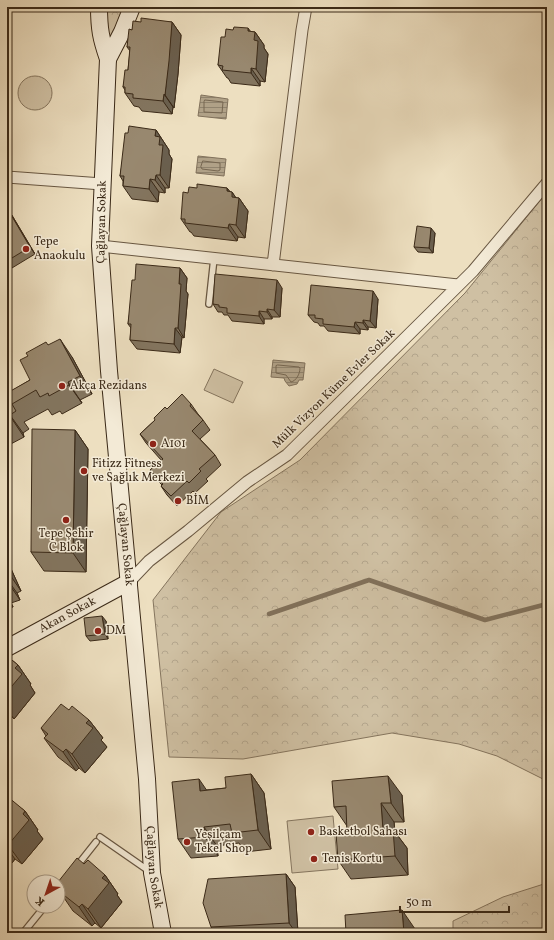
<svg xmlns="http://www.w3.org/2000/svg" width="554" height="940" viewBox="0 0 554 940" font-family="Vollkorn,serif">
  <defs>
    <pattern id="forest-crowns" width="20" height="18" patternUnits="userSpaceOnUse"><rect width="20" height="18" fill="#cfc0a3"/><path d="M2 6a3 3 0 1 1 6 0M12 15a3 3 0 1 1 6 0" fill="none" stroke="#b3a58c"/></pattern>
    <pattern id="water-rules" width="6" height="5" patternUnits="userSpaceOnUse"><rect width="6" height="5" fill="#b0a187"/><path d="M0 2.5h6" fill="none" stroke="#90836d"/></pattern>
  </defs>
  <rect width="100%" height="100%" fill="#eddfc0"/>
  <filter id="stains"><feTurbulence type="fractalNoise" baseFrequency=".005" numOctaves="4"/><feColorMatrix values="0 0 0 0 .2 0 0 0 0 .09 0 0 0 0 .02 0 0 0 .5 -.17"/></filter>
  <radialGradient id="worn" r=".72"><stop offset=".6" stop-color="#630" stop-opacity="0"/><stop offset="1" stop-color="#630" stop-opacity=".3"/></radialGradient>
  <!-- green -->
  <path fill="#cfc0a3" stroke="#85755e" d="M18 93a17 17 0 1 1 34 0a17 17 0 1 1-34 0Z
    M214 369 243 382 233 403 204 390Z
    M333 816 338 869 292 873 287 821Z"/>
  <!-- forest -->
  <path fill="url(#forest-crowns)" stroke="#85755e" d="M103 7H128L109 44Z
    M547 192V781L497 756 459 744 392 733 243 759 169 757 153 600 221 512 300 460 465 293Z
    M547 883V933H453V921L503 897Z"/>
  <!-- water -->
  <path fill="url(#water-rules)" stroke="#81715b" d="M201 95 228 99 226 119 198 116Z
    M198 156 226 159 224 176 196 173Z
    M273 360 305 363 303 380H299L297 384 289 386 285 381 284 378 271 377Z"/>
  <g fill="none" stroke-linecap="round" stroke-linejoin="round">
    <!-- shore -->
    <path stroke="#766650" stroke-width="1" d="M205 100 223 102 222 113 204 112V102Z
      M203 161 220 163V170L218 171 202 169 201 167Z
      M278 365 299 367 300 368C300 374 296 381 291 382L286 375 276 373V366Z"/>
    <!-- stream -->
    <path stroke="#81715b" stroke-width="4.5" d="M269 614 369 580 485 620 547 604"/>
    <defs>
      <path id="lane" d="M209 304 214 258
        M100 837 149 871
        M77 866 96 842
        M23 933 45 906"/>
      <path id="street" d="M7 177 102 184
        M100 246 458 285
        M273 265 302 30 306 7
        M129 582 149 561 188 531 247 482 287 455 473 271 547 183"/>
      <g id="secondary">
        <path id="s1" d="M99 7C99 29 101 39 108 59L100 246 109 371 147 779 152 873 163 933"/>
        <path d="M108 59 122 32 132 7"/>
        <path id="s2" d="M7 648 129 582"/>
      </g>
    </defs>
    <!-- lane casing -->
    <use href="#lane" stroke="#685742" stroke-width="8"/>
    <!-- street casing -->
    <use href="#street" stroke="#685742" stroke-width="13"/>
    <!-- secondary casing -->
    <use href="#secondary" stroke="#3b2a18" stroke-width="18"/>
    <!-- lane -->
    <use href="#lane" stroke="#f3ead6" stroke-width="5.5"/>
    <!-- street -->
    <use href="#street" stroke="#f3ead6" stroke-width="11"/>
    <!-- secondary -->
    <use href="#secondary" stroke="#f3ead6" stroke-width="16"/>
  </g>
  <!-- wall -->
  <path fill="#83755f" stroke="#3b2a18" d="M141 22H172L181 35 178 74 174 108 173 107 172 114 142 111 139 107 134 106 125 93V90L123 87 128 70 130 51 127 47 132 30Z
    M233 30 255 32 264 45V48L268 54 265 82 260 81V86L231 83 228 78H227L218 65 225 37Z
    M156 130 169 150V154L172 159 169 188H165V193L159 192 158 202 132 199 123 186V181L120 176 128 133Z
    M197 188H227L230 192H232L236 198H239L248 211 245 238 238 237 237 241 194 236 191 232H190L181 219Z
    M7 207 35 254 7 271Z
    M435 233 433 253 418 252 414 247Z
    M180 268 187 278 186 291 188 294 184 338 182 337 180 353 137 349 130 340 131 328 128 324 135 280Z
    M282 288 280 317H272V319H264V324L232 321 228 315H224L222 312H218L213 304Z
    M378 299 376 328 368 327V330L360 329V334L328 331 324 326H320L318 323 314 322 308 315Z
    M48 345 72 357 92 394 80 400 82 403 62 414 60 411 52 415 48 409 24 422 29 429 23 433 24 437 7 446V392L8 393 30 380Z
    M191 404 198 414 203 420 210 430 200 439 215 455 221 465 206 479 208 481 195 493 193 491 177 506 167 495 161 486 162 485 157 480 150 470 161 460 146 443 140 434 167 409Z
    M75 430 88 449 86 572 44 571 31 552Z
    M7 560 21 591 17 593 20 600 11 603 13 607 7 610Z
    M106 621 108 639 90 641 86 636Z
    M7 656 18 665 31 684 30 685 35 693 14 719 8 713 7 714Z
    M69 710 89 720 103 738 101 740 107 747 85 773 79 768 76 771 58 757 44 738 46 736 41 728Z
    M251 774 264 793 271 849 245 852 239 843 217 846 218 856 191 858 178 839 206 790 226 788Z
    M402 795 404 822H394L395 832 407 848 408 875 351 879 338 860 347 833V826L334 807Z
    M7 798 25 811 38 830 37 831 43 839 22 864 15 859 12 863 7 859Z
    M84 864 105 875 118 894 117 895 122 902 101 928 95 923 92 926 73 911 60 892 62 890 58 885V882Z
    M286 874 295 887 298 933H215L211 927Z"/>
  <!-- shaded-wall -->
  <path fill="#6a5f4e" stroke="#3b2a18" d="M172 22 181 35 178 74 174 108 165 95Z
    M248 28 254 36 255 32 264 45V48L268 54 265 82 256 69 248 31Z
    M251 68 260 81V86L251 73Z
    M164 94 173 107 172 114 163 101Z
    M156 130 169 150V154L172 159 169 188 160 175 155 136Z
    M156 175 165 188V193L155 180Z
    M150 179 159 192 158 202 149 189Z
    M227 188 232 194V192L238 201 239 198 248 211 245 238 236 225 227 191Z
    M7 207 35 254 30 247 7 208Z
    M229 224 238 237 237 241 228 228Z
    M431 228 435 233 433 253 429 248Z
    M180 268 187 278 186 291 188 294 184 338 178 328 179 284Z
    M277 280 282 288 280 317 274 310Z
    M373 291 378 299 376 328 370 321Z
    M267 309 272 317V319L267 312Z
    M259 311 264 319V324L259 316Z
    M363 320 368 327V330L363 323Z
    M355 322 360 329V334L354 327Z
    M175 328 182 337 180 353 174 344Z
    M60 339 72 357 92 394 80 376Z
    M68 382 82 403 69 385Z
    M10 415 23 433 24 437 12 419Z
    M75 430 88 449 86 572 73 553Z
    M7 560 21 591 8 572 7 570Z
    M7 579 17 593 20 600 7 581Z
    M7 597 11 603 13 607 7 598Z
    M102 616 106 621 108 639 105 634Z
    M18 665 31 684 30 685 35 693 14 719 7 709V692L15 668Z
    M89 720 103 738 101 740 107 747 85 773 72 754 86 723Z
    M66 749 79 768 76 771 63 752Z
    M251 774 264 793 271 849 258 830Z
    M388 776 402 795 404 822 391 803Z
    M199 779 212 798 200 791Z
    M381 803 394 822 395 832 407 848 408 875 395 856 383 830Z
    M25 811 38 830 37 831 43 839 22 864 8 845 23 814Z
    M204 827 217 846 218 856 205 837Z
    M7 848 15 859 12 863 7 856Z
    M286 874 295 887 298 933H296L289 923Z
    M105 875 118 894 117 895 122 902 101 928 88 909 102 878Z
    M82 904 95 923 92 926 79 907Z
    M402 910 415 929V933H404Z"/>
  <!-- building -->
  <path fill="#98886f" stroke="#3b2a18" d="M141 18 172 22 169 61 165 95 164 94 163 101 133 98V94L125 93V87H123L125 70H128L130 47H127L129 29 132 30 133 21 141 22Z
    M234 27 248 28V31L255 32 254 40 258 41 256 69 251 68V73L222 70 223 66 218 65 221 37H225L226 29 233 30Z
    M129 126 156 130 155 136 160 137 159 145H163L160 175H156L155 180 150 179 149 189 123 186 124 176H120L125 133H128Z
    M197 184 227 188V191L232 192V197L239 198 236 225 229 224 228 228 185 223V219H181L183 192 188 193 189 187 197 188Z
    M7 208 30 247 7 261Z
    M417 226 431 228 429 248 414 247Z
    M136 264 180 268 179 284H181L178 328H175L174 344 130 340 131 324H128L132 280H135Z
    M215 274 277 280 274 310 267 309V312L259 311V316L227 313V308L219 307V305L213 304Z
    M311 285 373 291 370 321 363 320V323L355 322 354 327 323 324V319L315 318V315H308Z
    M60 339 80 376 68 382 69 385 49 396 48 393 40 397 36 390 12 404 16 411 10 415 12 419 7 421V393L30 380 20 360 28 356 26 353 46 342 48 345Z
    M182 394 191 404 190 406 203 420 192 431 215 455 199 469 201 471 189 483 187 481 171 496 161 486 163 484 150 470 163 459 140 434 155 420 154 418 165 407 167 409Z
    M32 429 75 430 73 553 31 552Z
    M102 616 105 634 86 636 84 618Z
    M7 656 18 665 15 668 22 674 7 692Z
    M61 704 69 710 72 706 89 720 86 723 93 728 72 754 66 749 63 752 44 738 48 734 41 728Z
    M251 774 258 830 232 833 230 824 204 827 205 837 178 839 172 782 199 779 200 791 226 788 225 777Z
    M388 776 391 803H381L383 830 393 829 395 856 338 860 336 833H347L346 806 334 807 332 781Z
    M8 797 25 811 23 814 29 820 8 845 7 844V798Z
    M77 858 84 864 88 860 105 875 102 878 109 883 88 909 82 904 79 907 60 892 63 888 58 884V882Z
    M286 874 289 923 211 927 203 903 208 879Z
    M402 910 404 933H346L345 915Z"/>
  <!-- markers -->
  <g fill="#8f2418" stroke="#f3ead6" stroke-width="1.5">
    <circle cx="26" cy="249" r="4"/>
    <circle cx="62" cy="386" r="4"/>
    <circle cx="153" cy="444" r="4"/>
    <circle cx="84" cy="471" r="4"/>
    <circle cx="178" cy="501" r="4"/>
    <circle cx="66" cy="520" r="4"/>
    <circle cx="98" cy="631" r="4"/>
    <circle cx="311" cy="832" r="4"/>
    <circle cx="187" cy="842" r="4"/>
    <circle cx="314" cy="859" r="4"/>
  </g>
  <g text-anchor="middle" dominant-baseline="central" stroke-width="3" stroke-linejoin="round" paint-order="stroke">
    <!-- street labels -->
    <g font-size="12" fill="#3b2a18" stroke="#f3ead6">
      <text transform="translate(102 222) rotate(-89)">Çağlayan Sokak</text>
      <text transform="translate(334 389) rotate(-44)">Mülk Vizyon Küme Evler Sokak</text>
      <text stroke="none"><textPath href="#s1" startOffset="540">Çağlayan Sokak</textPath></text>
      <text stroke="none"><textPath href="#s2" startOffset="69">Akan Sokak</textPath></text>
      <text stroke="none"><textPath href="#s1" startOffset="864">Çağlayan Sokak</textPath></text>
    </g>
    <!-- poi labels -->
    <g font-size="12" fill="#3b2a18" stroke="#f3ead6" text-anchor="start">
      <text x="34" y="242">Tepe<tspan x="34" dy="14">Anaokulu</tspan></text>
      <text x="70" y="386">Akça Rezidans</text>
      <text x="161" y="444">A101</text>
      <text x="92" y="464">Fitizz Fitness<tspan x="92" dy="14">ve Sağlık Merkezi</tspan></text>
      <text x="186" y="501">BİM</text>
      <text x="66" y="534" text-anchor="middle">Tepe Şehir<tspan x="66" dy="14">C Blok</tspan></text>
      <text x="106" y="631">DM</text>
      <text x="319" y="832">Basketbol Sahası</text>
      <text x="195" y="835">Yeşilçam<tspan x="195" dy="14">Tekel Shop</tspan></text>
      <text x="322" y="859">Tenis Kortu</text>
    </g>
  </g>
  <!-- margin -->
  <rect width="554" height="940" fill="none" stroke="#eddfc0" stroke-width="24"/>
  <rect x="8" y="8" width="538" height="924" fill="none" stroke="#3b2a18" stroke-width="2"/>
  <rect x="12" y="12" width="530" height="916" fill="none" stroke="#3b2a18"/>
  <!-- north arrow -->
  <g transform="translate(46 894) rotate(220)"><circle r="19" fill="#f3ead6" stroke="#a99d8a"/>
  <path d="M0-3L7 15L0 10L-7 15Z" fill="#8f2418"/>
  <text y="-6" font-size="11" font-weight="bold" text-anchor="middle" fill="#3b2a18">K</text>
  </g>
  <!-- scale -->
  <path d="M400 906v6h109v-6" fill="none" stroke="#3b2a18" stroke-width="2"/>
  <text x="406" y="906" font-size="12" fill="#3b2a18" stroke="#f3ead6" stroke-width="3" paint-order="stroke">50 m</text>
  <rect width="100%" height="100%" filter="url(#stains)"/>
  <rect width="100%" height="100%" fill="url(#worn)"/>
</svg>
